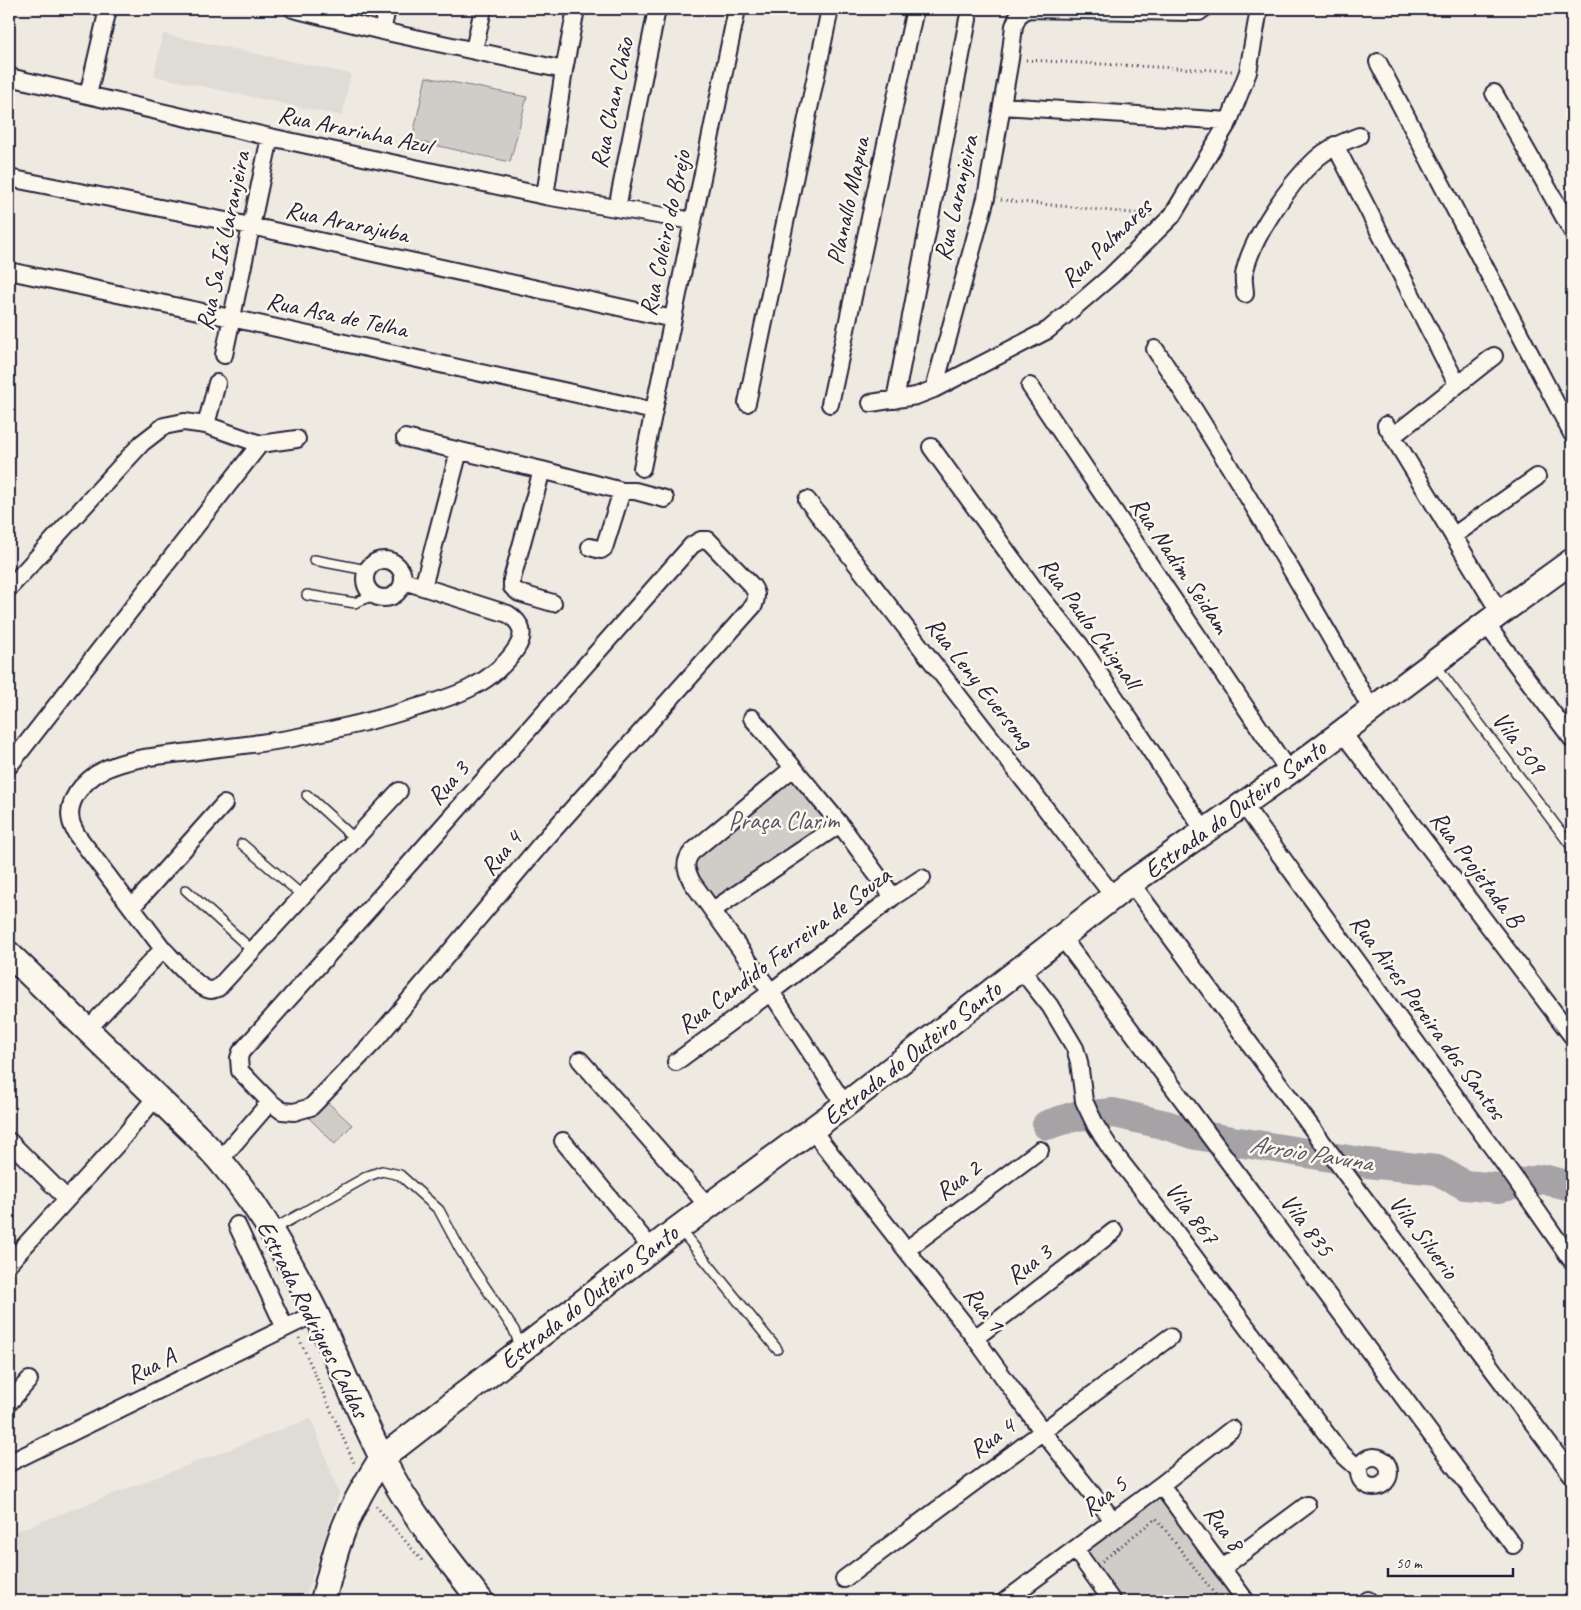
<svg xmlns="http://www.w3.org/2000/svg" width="1581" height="1610" viewBox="0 0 1581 1610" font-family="Caveat,sans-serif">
  <rect width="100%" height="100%" fill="#eeeae2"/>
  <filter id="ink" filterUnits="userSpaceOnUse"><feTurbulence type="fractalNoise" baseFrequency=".02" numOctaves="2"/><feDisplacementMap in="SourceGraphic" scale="10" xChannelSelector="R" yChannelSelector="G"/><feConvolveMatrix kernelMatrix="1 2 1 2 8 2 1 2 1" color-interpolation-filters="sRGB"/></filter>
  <g filter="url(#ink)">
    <!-- built -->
    <path fill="#dfdbd5" d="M163 34 351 74 342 116 154 76Z
      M311 1418 339 1493 304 1601H9V1549L14 1532Z"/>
    <!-- green -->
    <path fill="#d0cdc9" stroke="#797882" d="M426 77 527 97 510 162 412 140Z
      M793 768 840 824 713 910 686 861Z
      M323 1098 352 1125 335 1144 307 1116Z
      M1159 1493 1236 1601H1124L1086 1549Z"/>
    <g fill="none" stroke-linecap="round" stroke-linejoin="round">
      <!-- river -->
      <path stroke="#a6a3a7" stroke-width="30" d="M1047 1125 1075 1116 1114 1113 1166 1125 1196 1135 1367 1163 1437 1170 1465 1185 1498 1188 1543 1179 1567 1185 1572 1183"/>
      <defs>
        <path id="lane" d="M314 560 367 570
          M307 595 355 603 373 595
          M1434 663 1572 847
          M307 795 355 839
          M242 844 303 896
          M186 890 253 951
          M679 1228 777 1349
          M272 1230 368 1176 382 1171 400 1175 439 1210 461 1251 514 1330 521 1348"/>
        <path id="street" d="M293 9 382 31 564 70
          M382 31 387 9
          M474 50 483 9
          M1378 62 1572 434
          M9 77 270 137 545 196 693 221
          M1494 93 1572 231
          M88 95 108 9
          M1002 106 1229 121
          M1335 145 1457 384
          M9 178 251 226 673 319
          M545 196 564 70 576 9
          M617 208 657 9
          M9 271 231 318 654 411
          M1245 294C1245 288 1243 281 1244 275 1250 240 1289 184 1315 160 1328 148 1343 142 1359 136
          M1155 349C1232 466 1303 588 1372 710
          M224 355 270 137
          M1030 386 1289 772
          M934 389 986 198 1010 59 1014 26 1018 16 1027 9 1192 12H1199L1203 9
          M895 400 968 19
          M747 403 830 9
          M871 403 916 396 934 389 1048 330 1111 276 1172 216 1229 121 1248 72 1259 9
          M830 404 915 9
          M206 425 217 383
          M1386 425 1500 613
          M1393 436 1494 356
          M405 438 542 470 622 491H635L665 499
          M931 447 1032 586 1080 645 1205 832
          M642 468 737 9
          M542 470 512 579V587L519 593 553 603
          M807 500 1114 897
          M1453 536 1537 477
          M701 540H708L752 586C757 593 757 597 754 605L541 844 373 1043 311 1107 294 1112 282 1111 270 1102 240 1071 239 1058 241 1052 405 869 692 545Z
          M590 547 601 550 604 548 622 491
          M365 579a19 19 0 1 1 38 0a19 19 0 1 1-38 0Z
          M423 587 459 451
          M9 588 142 443 164 426 184 422 206 425 260 444 297 439
          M1486 624 1572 739
          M752 718 840 824 893 897
          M1342 732 1572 1036
          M9 766 260 444
          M793 768 692 852C683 863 686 870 692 882L771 992 845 1105
          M1243 804 1513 1176 1572 1261
          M1131 883 1351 1181 1572 1475
          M132 907 224 804
          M713 910 840 824
          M1061 936 1513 1545
          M163 949C172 958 199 990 211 990 213 990 217 988 218 988L399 791
          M1020 968 1050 1006 1075 1048 1079 1062 1084 1101 1096 1126 1110 1148 1171 1226 1340 1452 1359 1469
          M87 1030 163 949 77 835C75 831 72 826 71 821 65 796 92 773 113 766 138 757 166 755 191 752 225 747 259 744 293 738 335 730 377 720 418 707 437 701 457 696 474 686 490 678 506 664 516 649 526 634 522 623 508 614L404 581
          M580 1060 708 1206
          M676 1062 771 992 893 897 922 878
          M812 1130 975 1338 1043 1432 1113 1520
          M9 1141 67 1199
          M563 1141 652 1249
          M220 1160 270 1102
          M237 1225 285 1328
          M906 1250 1040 1150
          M9 1263 119 1142 156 1097
          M975 1338 1114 1231
          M9 1403 29 1380
          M1359 1472a15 15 0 1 1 30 0a15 15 0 1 1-30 0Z
          M9 1463 316 1313
          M1161 1485 1246 1601
          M1075 1549 1112 1601
          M1222 1568 1307 1505
          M844 1579 1170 1337
          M1005 1601 1161 1485 1232 1429
          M1367 1601 1368 1600"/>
        <path id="secondary" d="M9 954 201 1140C250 1190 285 1251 316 1313 339 1361 358 1411 382 1458 409 1511 445 1555 481 1601
          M323 1601C328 1582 332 1563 338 1545 348 1513 364 1485 382 1458L672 1233 845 1105 1131 883 1289 772 1500 613 1572 561"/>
      </defs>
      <!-- lane casing -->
      <use href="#lane" stroke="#22223b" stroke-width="12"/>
      <!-- street casing -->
      <use href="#street" stroke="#22223b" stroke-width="20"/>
      <!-- secondary casing -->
      <use href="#secondary" stroke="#22223b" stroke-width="28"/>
      <!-- path -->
      <path stroke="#22223b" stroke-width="3" stroke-dasharray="1 4" stroke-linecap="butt" d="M1026 60 1232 71
        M1001 200 1152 215
        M299 1338 355 1465
        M376 1506 423 1562
        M1102 1561 1156 1518 1220 1601
        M1128 1595 1133 1601"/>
      <!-- lane -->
      <use href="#lane" stroke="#fbf7ec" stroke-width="9"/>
      <!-- street -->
      <use href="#street" stroke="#fbf7ec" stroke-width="16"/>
      <!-- secondary -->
      <use href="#secondary" stroke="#fbf7ec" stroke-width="24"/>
    </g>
  </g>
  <g text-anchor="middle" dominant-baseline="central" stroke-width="5" stroke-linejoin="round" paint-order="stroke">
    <!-- street labels -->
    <g font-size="25" fill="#22223b" stroke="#fbf7ec">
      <text transform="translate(612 103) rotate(-78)">Rua Chan Chão</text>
      <text transform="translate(355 130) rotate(12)">Rua Ararinha Azul</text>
      <text transform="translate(956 198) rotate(-77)">Rua Laranjeira</text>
      <text transform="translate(848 201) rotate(-78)">Planallo Mapua</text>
      <text transform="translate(347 222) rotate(12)">Rua Ararajuba</text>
      <text transform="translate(665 233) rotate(-78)">Rua Coleiro do Brejo</text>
      <text transform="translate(223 241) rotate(-78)">Rua Sa Iá Laranjeira</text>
      <text transform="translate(1106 243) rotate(-44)">Rua Palmares</text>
      <text transform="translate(337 315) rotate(12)">Rua Asa de Telha</text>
      <text transform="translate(1180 565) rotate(56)">Rua Nadim Seidam</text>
      <text transform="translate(1090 623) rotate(54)">Rua Paulo Chignall</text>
      <text transform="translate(980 683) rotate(52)">Rua Leny Eversong</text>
      <text transform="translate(1519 743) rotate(53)">Vila 509</text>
      <text transform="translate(448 783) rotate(-49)">Rua 3</text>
      <text transform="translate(1235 809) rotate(-36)">Estrada do Outeiro Santo</text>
      <text transform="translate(501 853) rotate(-50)">Rua 4</text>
      <text transform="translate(1477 869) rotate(53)">Rua Projetada B</text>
      <text transform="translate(784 950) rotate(-37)">Rua Candido Ferreira de Souza</text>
      <text transform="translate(1428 1017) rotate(54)">Rua Aires Pereira dos Santos</text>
      <text transform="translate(912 1053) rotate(-38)">Estrada do Outeiro Santo</text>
      <text transform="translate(958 1180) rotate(-37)">Rua 2</text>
      <text transform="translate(1192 1213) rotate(53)">Vila 867</text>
      <text transform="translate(1307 1225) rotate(53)">Vila 835</text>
      <text transform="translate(1424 1237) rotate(53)">Vila Silverio</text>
      <text transform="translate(1029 1264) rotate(-37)">Rua 3</text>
      <text transform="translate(589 1297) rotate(-38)">Estrada do Outeiro Santo</text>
      <text transform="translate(984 1309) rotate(53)">Rua 1</text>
      <text transform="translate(313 1319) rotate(63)">Estrada Rodrigues Caldas</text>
      <text transform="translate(151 1366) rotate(-26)">Rua A</text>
      <text transform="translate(992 1438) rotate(-36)">Rua 4</text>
      <text transform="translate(1104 1496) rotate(-37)">Rua 5</text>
      <text transform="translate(1224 1528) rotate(54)">Rua 8</text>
    </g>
    <!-- park labels -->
    <g font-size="25" fill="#565566" stroke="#fbf7ec">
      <text x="784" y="821">Praça Clarim</text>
    </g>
    <!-- water labels -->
    <g font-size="26" font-style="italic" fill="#575666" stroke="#fbf7ec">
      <text transform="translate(1311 1153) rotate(9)">Arroio Pavuna</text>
    </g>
  </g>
  <!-- margin -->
  <rect width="1581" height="1610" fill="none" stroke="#fbf7ec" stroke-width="30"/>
  <rect x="15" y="15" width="1551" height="1580" fill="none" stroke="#22223b" stroke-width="2" filter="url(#ink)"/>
  <!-- scale -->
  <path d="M1388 1568v8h125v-8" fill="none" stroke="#22223b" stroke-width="2.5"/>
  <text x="1396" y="1568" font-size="15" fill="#22223b" stroke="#fbf7ec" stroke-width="4" paint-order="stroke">50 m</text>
</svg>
